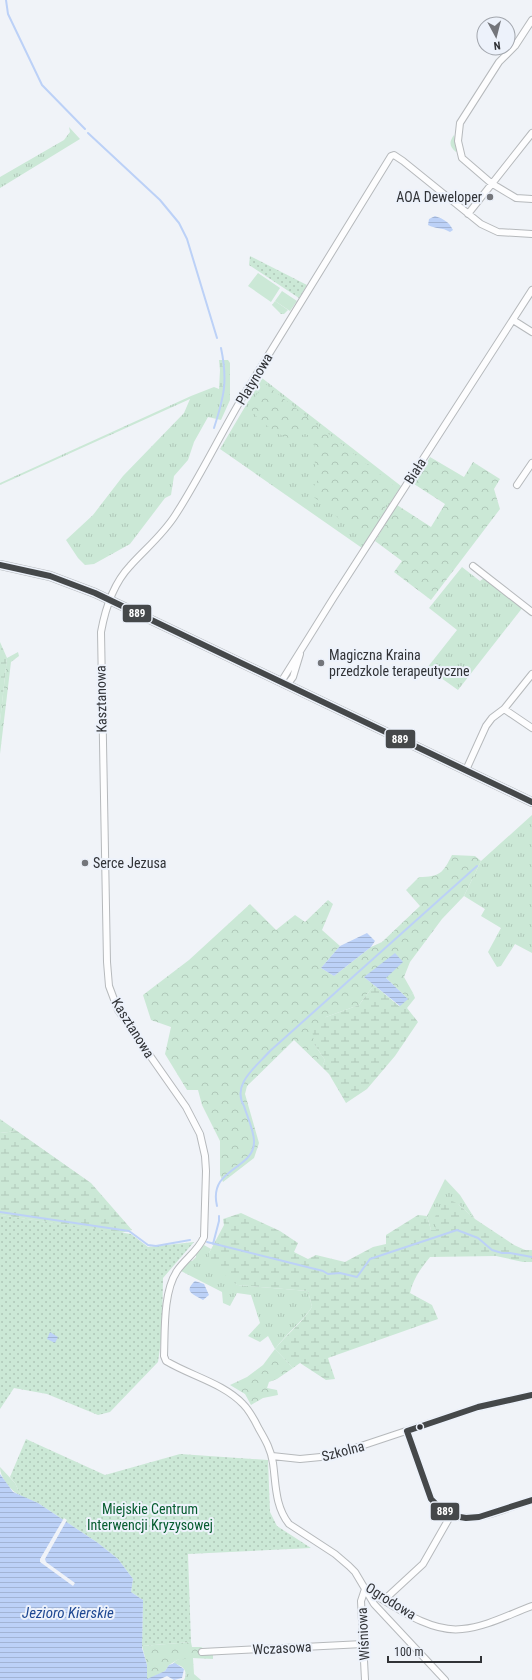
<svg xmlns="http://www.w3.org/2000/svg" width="532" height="1680" viewBox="0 0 532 1680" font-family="'Roboto Condensed',sans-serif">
  <defs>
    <pattern id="grass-tufts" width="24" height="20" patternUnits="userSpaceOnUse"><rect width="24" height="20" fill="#cbe8d6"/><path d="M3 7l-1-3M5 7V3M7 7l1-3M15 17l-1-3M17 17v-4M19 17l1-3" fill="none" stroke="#afc7b8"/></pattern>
    <pattern id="forest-crowns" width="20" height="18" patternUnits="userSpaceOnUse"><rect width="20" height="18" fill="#cbe8d6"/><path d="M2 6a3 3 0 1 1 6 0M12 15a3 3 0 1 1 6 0" fill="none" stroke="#afc7b8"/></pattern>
    <pattern id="wetland-marsh" width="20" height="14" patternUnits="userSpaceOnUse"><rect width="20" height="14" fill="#cbe8d6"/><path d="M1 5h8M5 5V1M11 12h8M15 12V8" fill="none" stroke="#afc7b8"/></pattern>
    <pattern id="park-dots" width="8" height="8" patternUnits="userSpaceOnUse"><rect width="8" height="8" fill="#cbe8d6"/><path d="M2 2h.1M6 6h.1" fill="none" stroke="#afc7b8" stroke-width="1.8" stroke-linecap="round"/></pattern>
    <pattern id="water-rules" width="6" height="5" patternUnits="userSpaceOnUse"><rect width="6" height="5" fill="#bcd1f7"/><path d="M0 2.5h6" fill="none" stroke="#a2b4d4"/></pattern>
  </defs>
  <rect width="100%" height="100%" fill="#f0f3f8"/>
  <!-- grass -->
  <path fill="url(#grass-tufts)" d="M69 127 80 139 0 188V177L64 140 70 132Z
    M454 135 457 151 456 152C449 146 449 142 454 135Z
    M275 301 288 310 284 314H281L272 305Z
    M219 360H228L230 363V400L221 420 208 417 194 442 188 460 174 476 171 495 165 498 130 544 94 564 85 565 78 558 66 540 93 515 123 476 184 413 190 399 0 485V483L191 396 214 387 219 389 220 370Z
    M262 378 401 486 362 548 220 449Z
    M462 567 480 581 484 578 523 607 458 690 427 668 457 630 429 608Z
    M532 815V953L515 944 501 966 497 967 488 952 501 928 481 916 485 909 464 896 481 861Z
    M445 1179 460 1195 475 1219 458 1204 436 1230H431L427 1216Z
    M204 1245 211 1249 209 1253 237 1285 308 1291 312 1307C302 1322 286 1334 275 1349L268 1336 260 1342 248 1336 260 1323 251 1295 237 1293 230 1306 223 1303 222 1292 181 1271 189 1261H192L196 1257V1254Z
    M0 1467 15 1483 21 1496C11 1491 0 1478 0 1467Z
    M193 1658 194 1674 201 1680H184C189 1671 182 1664 173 1664 177 1657 186 1658 193 1658Z"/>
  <!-- forest -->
  <path fill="url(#forest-crowns)" d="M264 383 397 488 368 535 342 522 327 506 309 494 319 478 315 466 314 439 306 434 286 438 261 422 249 407Z
    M430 457 464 477 473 462 500 479 494 489 500 509 431 600 394 572 402 561 375 541 397 505 431 527 445 504 414 484Z
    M18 652 19 656 11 662 0 754V721L7 658Z
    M452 855 475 856 481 861 464 896 442 919 410 962 404 977 413 993 408 999 386 978 364 977 374 985 359 1005 326 1017 314 1044 325 1060 322 1067 294 1040 247 1086 245 1094 259 1143 254 1158 223 1182 220 1175V1141L202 1105 198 1090H187L165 1054 171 1027 151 1020 143 995 189 960 250 904 276 930 295 915 305 922 328 900 333 904 322 930 340 946 321 968 334 976 371 947 382 942 420 906 406 890 419 877C440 877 443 873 452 855Z
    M0 1119 17 1131 0 1133Z
    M275 1349 293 1368 277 1379 269 1382 267 1388 277 1390 278 1395 263 1398 251 1405 245 1394 230 1385 247 1377 263 1365Z
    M191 1642 192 1647H201L213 1654V1659L192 1658 177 1660 169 1665 165 1671 147 1680V1665L142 1646Z"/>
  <!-- wetland -->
  <path fill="url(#wetland-marsh)" d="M0 642 7 658 0 721Z
    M374 985 399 1006 413 993 415 998 407 1008 418 1022 395 1056 367 1089 346 1103 329 1074 322 1067 325 1060 314 1044 312 1028 326 1017 359 1005Z
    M17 1131 91 1183 132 1230 121 1233 0 1215V1133Z
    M445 1197 458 1204 475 1219 514 1245 525 1250H532V1262H523L496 1256 430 1257C421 1268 413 1279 410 1293L432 1305 438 1319 328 1358 335 1379 326 1380 300 1363 293 1368 275 1349C286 1335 302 1323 312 1307L308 1291 237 1285 209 1261V1253L224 1225 223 1219 241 1213 280 1231 298 1243 294 1252 308 1259 316 1255 345 1262 373 1247 386 1244V1235L418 1215 427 1216 431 1230H436L434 1219Z"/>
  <!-- park -->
  <path fill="url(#park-dots)" d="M250 256 307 285 299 298 249 265Z
    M0 1215 131 1234 148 1247 194 1242 163 1278 162 1334 158 1362 110 1412 98 1415 47 1394 14 1388 0 1409Z
    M26 1439 105 1475 180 1454 268 1460 270 1512 277 1526 311 1548 188 1554 191 1642 142 1646 143 1600 131 1592 133 1579 118 1559 98 1543 38 1503 21 1496 15 1483 10 1477Z"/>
  <!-- garden -->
  <path fill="#cbe8d6" d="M258 273 280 288 271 302 248 286Z
    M282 291 297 301 290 311 275 301Z"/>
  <!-- water -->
  <path fill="url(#water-rules)" d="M435 216C444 219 449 222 453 230L450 232C442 227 435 229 428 225L429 219Z
    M367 933 375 941 371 947 334 976 321 968 340 946Z
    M395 953 403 962 386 978 408 999 400 1006 364 977Z
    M195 1281 204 1284 209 1295 203 1300C193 1294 183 1292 195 1281Z
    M50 1332 58 1337 55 1343 47 1339Z
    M0 1474 13 1492 38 1503 98 1543 118 1559 133 1579 131 1592 143 1600 142 1648 147 1665V1679L165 1671 169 1665 175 1663 184 1669 182 1678 174 1680 167 1676 158 1680H0Z"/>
  <!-- pier -->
  <path fill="#f0f3f8" d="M64 1518 67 1520 45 1559 46 1562 75 1583 73 1586 40 1562V1559Z"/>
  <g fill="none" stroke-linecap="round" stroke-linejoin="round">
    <!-- stream -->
    <path stroke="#bcd1f7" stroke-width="2" d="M6 0 8 14 42 85 85 129
      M88 133 160 200 179 223 187 239 217 338
      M214 428C224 397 228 381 221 348
      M217 1206C208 1168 253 1170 254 1143 255 1133 247 1116 244 1106 231 1084 257 1066 270 1051L477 866
      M0 1212 129 1231 148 1245 156 1246 190 1240
      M207 1242 323 1271 328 1274 340 1273 357 1277 370 1259 457 1230 478 1238 492 1250 502 1253H510L532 1257
      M213 1244 219 1221V1216"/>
    <defs>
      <path id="minor" d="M532 20 515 46 499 62 460 123 458 141 462 158 491 183 516 198 532 199
        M468 214 532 133
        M513 320 532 332
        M517 485 532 463
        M473 566 532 612
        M281 682 334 597 532 290
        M287 685 293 677 300 654
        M504 709 532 728
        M466 770 486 726 492 718 504 709 532 674
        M407 1431 431 1499C459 1535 497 1510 532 1500
        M272 1456 300 1459 331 1456 478 1407 532 1395
        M365 1589C393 1605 429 1633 462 1629 486 1627 510 1614 532 1606
        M365 1589 361 1601 365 1680
        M384 1600 423 1564 451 1515
        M202 1652 363 1644
        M445 1680 374 1604 355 1572 349 1566 335 1554 289 1524C275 1506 276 1485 273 1463 271 1450 266 1441 259 1429 255 1421 250 1411 243 1404 223 1383 191 1376 166 1361L164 1356C165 1331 163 1292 177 1271 185 1259 198 1251 204 1237L206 1171 205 1156 200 1134 186 1107 118 1010 109 986 107 962 101 632C105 610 114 583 130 566 145 549 163 535 176 514 201 475 221 433 245 393 293 314 342 235 391 156L394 155 403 161 481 224 498 232 532 234"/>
      <path id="tertiary" d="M0 565 50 576 95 593 532 802"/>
    </defs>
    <!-- minor casing -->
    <use href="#minor" stroke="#b6b9bc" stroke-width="8"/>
    <!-- tertiary casing -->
    <use href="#tertiary" stroke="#b6b9bc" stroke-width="10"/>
    <!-- minor -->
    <use href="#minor" stroke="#fdfdfe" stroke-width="6"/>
    <!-- tertiary -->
    <use href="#tertiary" stroke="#fdfdfe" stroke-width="8"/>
    <defs>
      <path id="bus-1" d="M0 565 50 576 95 593 532 802
        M407 1431 431 1499 442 1510 454 1516 466 1518 479 1517 532 1500
        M407 1431 478 1407 532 1395"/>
    </defs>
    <!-- bus-1 casing -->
    <use href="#bus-1" stroke="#edf2fb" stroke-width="9"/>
    <!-- bus-1 -->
    <use href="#bus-1" stroke="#45484a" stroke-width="6"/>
  </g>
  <!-- markers -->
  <g fill="#74767b" stroke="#edf2fb" stroke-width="1.5">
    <circle cx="490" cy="197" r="4"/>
    <circle cx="321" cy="663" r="4"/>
    <circle cx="85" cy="863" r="4"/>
  </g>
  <circle fill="#313337" stroke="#edf2fb" stroke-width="1.5" cx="420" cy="1427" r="3.5"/>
  <g text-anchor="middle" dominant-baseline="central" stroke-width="4" stroke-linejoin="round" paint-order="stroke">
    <!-- poi labels -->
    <g font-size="14" fill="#313337" stroke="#edf2fb" text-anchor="start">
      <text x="482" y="197" text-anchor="end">AOA Deweloper</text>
      <text x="329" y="655">Magiczna Kraina<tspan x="329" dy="16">przedzkole terapeutyczne</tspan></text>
      <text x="93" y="863">Serce Jezusa</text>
    </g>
    <!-- street labels -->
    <g font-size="14" fill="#313337" stroke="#edf2fb">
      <text transform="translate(254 379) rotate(-59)">Platynowa</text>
      <text transform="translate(415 471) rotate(-57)">Biała</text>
      <text transform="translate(101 699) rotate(-91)">Kasztanowa</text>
      <text transform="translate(133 1028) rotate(58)">Kasztanowa</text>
      <text transform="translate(343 1451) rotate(-15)">Szkolna</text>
      <text transform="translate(391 1601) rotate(32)">Ogrodowa</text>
      <text transform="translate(363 1634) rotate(-93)">Wiśniowa</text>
      <text transform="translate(282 1648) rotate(-3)">Wczasowa</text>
    </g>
    <!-- park labels -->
    <g font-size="14" fill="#065c2f" stroke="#edf2fb">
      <text x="150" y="1509">Miejskie Centrum<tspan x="150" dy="16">Interwencji Kryzysowej</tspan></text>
    </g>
    <!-- water labels -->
    <g font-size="15" font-style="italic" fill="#1e4892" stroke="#edf2fb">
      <text x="68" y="1613">Jezioro Kierskie</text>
    </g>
  </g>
  <g stroke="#edf2fb" stroke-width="1.5">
    <rect x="122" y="604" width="30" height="19" rx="4" fill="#45484a"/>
    <rect x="385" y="729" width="31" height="20" rx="4" fill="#45484a"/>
    <rect x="430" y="1502" width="30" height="19" rx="4" fill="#45484a"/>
  </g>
  <g font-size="11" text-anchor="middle" font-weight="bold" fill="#fff">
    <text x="137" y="617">889</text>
    <text x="400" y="743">889</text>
    <text x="445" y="1515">889</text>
  </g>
  <!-- north arrow -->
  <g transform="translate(496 36) rotate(173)"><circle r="19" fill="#edf2fb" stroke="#a2a6ad"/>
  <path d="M0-3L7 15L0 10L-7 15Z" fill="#74767b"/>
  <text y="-6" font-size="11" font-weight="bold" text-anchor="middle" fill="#313337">N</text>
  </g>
  <!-- scale -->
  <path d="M388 1656v6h93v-6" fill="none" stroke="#313337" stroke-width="2"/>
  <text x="394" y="1656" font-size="12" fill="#313337" stroke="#edf2fb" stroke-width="3" paint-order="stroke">100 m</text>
</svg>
